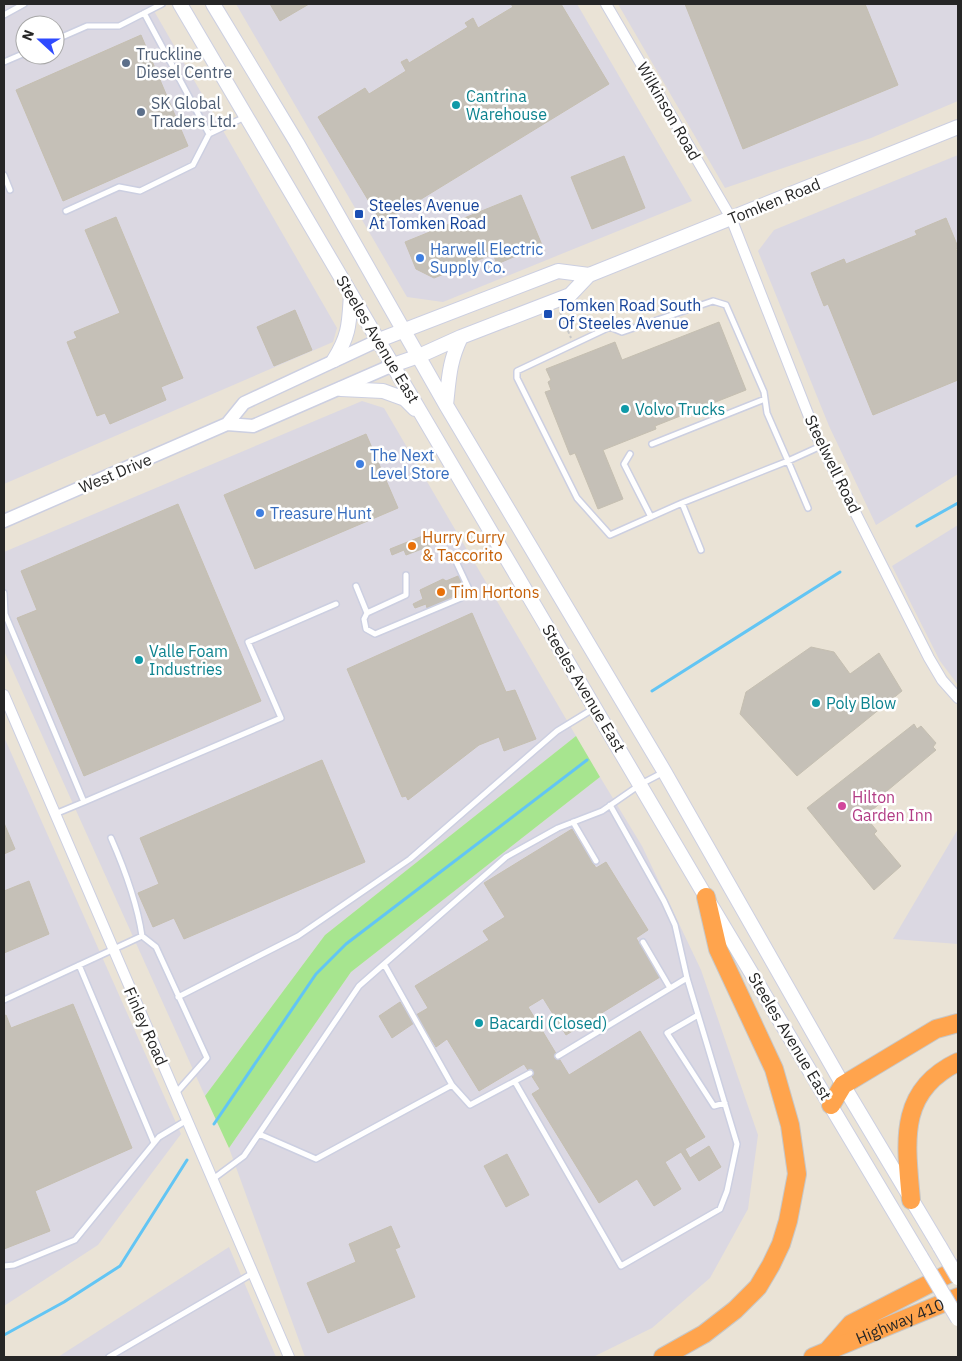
<svg xmlns="http://www.w3.org/2000/svg" width="962" height="1361" viewBox="0 0 962 1361" font-family="'IBM Plex Sans',sans-serif">
  <rect width="100%" height="100%" fill="#eae3d6"/>
  <!-- industrial -->
  <path fill="#dbd8e2" fill-rule="evenodd" d="M4 4H150L337 328 333 342 4 484ZM25 25H55V55H25Z
    M236 4H577L692 201 443 302 407 297Z
    M618 4H958V101L871 138 725 188Z
    M958 155V474L876 525 829 426 758 251 774 230Z
    M362 401 384 408 576 736 325 935 205 1096 4 651V552Z
    M958 525V685L940 661 892 566Z
    M4 737 181 1134 98 1245 4 1306Z
    M600 777 642 846 701 970 758 1135 748 1209 710 1278 652 1328 593 1357H305L229 1148 351 972Z
    M958 829V944L893 939Z
    M229 1247 276 1357H58Z"/>
  <!-- green -->
  <path fill="#a7e58f" d="M576 736 600 777 351 972 229 1148 205 1096 325 935Z"/>
  <g fill="none" stroke-linecap="round" stroke-linejoin="round">
    <!-- stream -->
    <path stroke="#62c5f4" stroke-width="3" d="M917 526 958 503
      M652 691 840 572
      M214 1124 316 974 346 944 587 760
      M4 1335 64 1302 120 1266 187 1160"/>
  </g>
  <!-- building -->
  <path fill="#c5c0b7" stroke="#c5bfb1" d="M270 4H309L280 21Z
    M511 4H561L609 84 382 223 318 117 365 88 369 94 406 71 401 62 407 59 409 63 468 27 465 23 473 18 478 28 513 7Z
    M685 4H865L898 85 743 149Z
    M141 35 188 146 63 201 16 90Z
    M624 156 645 208 592 229 571 177Z
    M521 195 542 245 497 264 493 254 434 278 416 269 405 242Z
    M116 217 183 378 161 387 166 400 110 424 105 413 97 416 67 342 77 338 74 332 120 313 85 230Z
    M946 218 958 247 956 249 958 255V380L873 415 828 304 824 306 811 273 844 259 846 264 917 235 915 231Z
    M295 310 312 350 274 366 257 327Z
    M719 322 746 390 655 426 656 429 603 450 623 499 598 509 575 453 570 455 545 392 551 390 548 382 551 380 546 369 615 342 622 360Z
    M366 434 398 508 255 569 224 495Z
    M178 504 261 701 84 776 17 618 37 610 21 571Z
    M430 533 435 544 406 555 404 550 392 555 390 549Z
    M458 576 460 577 464 587 461 594 427 608 426 604 415 608 413 604 423 599 420 590 443 579 446 581Z
    M472 613 506 692 515 690 536 739 504 751 499 737 479 745 408 800 406 796 402 797 347 669Z
    M811 647 834 652 850 674 879 653 902 691 797 776 740 714 746 692Z
    M914 724 917 729 921 726 936 743 933 747 936 750 875 801 878 805 865 816 877 831 874 834 901 866 874 890 807 808Z
    M322 760 365 862 184 939 174 918 153 927 138 893 159 884 140 838Z
    M4 823 15 849 4 854Z
    M572 829 596 868 606 862 648 930 636 938 660 977 566 1035 543 998 528 1007 569 1075 640 1031 705 1137 685 1149 690 1158 709 1146 721 1167 699 1181 681 1152 665 1162 681 1189 654 1206 637 1179 599 1203 532 1094 540 1089 524 1064 479 1091 447 1039 436 1047 416 1015 428 1008 415 986 489 940 483 931 505 917 484 883Z
    M29 881 49 934 4 953V891Z
    M400 1002 414 1023 392 1038 379 1016Z
    M73 1004 132 1148 35 1191 50 1231 4 1249V1016L6 1015 11 1028Z
    M507 1154 529 1195 506 1207 484 1166Z
    M391 1226 400 1247 395 1249 415 1297 328 1333 307 1283 356 1262 349 1244Z"/>
  <g fill="none" stroke-linecap="round" stroke-linejoin="round">
    <defs>
      <path id="service" d="M144 13 209 134 245 117
        M4 15 24 4
        M55 40 87 26H119L162 4
        M4 62 25 53
        M4 175 10 190
        M66 211 119 187 140 191 193 165 209 134
        M652 444 765 399
        M630 454 624 464 651 517
        M682 503 701 550
        M808 508 788 461 682 503 610 535 577 498 517 378V371L610 327 622 332 713 301 726 305 764 392 767 413 788 461 821 446
        M406 575V595L367 613 364 619 366 629 375 634 461 598 467 593 468 587 453 555
        M356 586 367 613
        M4 593 5 614 84 802 55 814
        M84 802 281 718 248 642 336 604
        M573 822 596 861
        M111 838C125 870 137 902 142 936
        M643 942 670 988
        M384 964 452 1085 470 1105 530 1073
        M79 965 154 1143
        M178 997 298 936 410 859 557 731 593 709
        M4 1000 142 936 156 947 207 1058 176 1093
        M698 1015 667 1033 714 1106 725 1103
        M558 1056 687 978
        M515 1082 621 1266 720 1209 727 1191 737 1144 687 978 675 925 664 901 610 805
        M259 1134 316 1159 452 1085
        M213 1179 244 1156 359 986 506 857 558 828 602 811 641 784 664 772
        M4 1266 14 1265 75 1240 159 1137 187 1120
        M109 1357 253 1273"/>
      <path id="minor" d="M606 4 731 218 817 437 929 658 942 680 958 698
        M4 695 289 1357"/>
      <path id="tertiary" d="M227 424 244 403 379 340
        M4 521 227 424 253 426 393 365"/>
      <path id="secondary" d="M180 4 706 897 921 1257
        M213 4 297 143 446 405 664 771 843 1085 940 1247
        M379 340 558 271 589 275
        M334 360C350 334 349 323 351 294
        M393 365 419 356 461 337 570 295 589 275 958 127
        M341 389 383 391 405 399 415 409
        M446 405C449 378 449 362 461 337"/>
      <g id="motorway">
        <path d="M831 1105 843 1085 936 1029 958 1023"/>
        <path d="M911 1200C906 1143 897 1091 958 1062"/>
        <path d="M829 1349 851 1324 958 1269"/>
        <path d="M663 1357 704 1334 735 1310 758 1287 771 1265 781 1244 788 1221 797 1174 790 1125 774 1069 718 949 706 897"/>
        <path id="s1" d="M813 1357 958 1297"/>
      </g>
    </defs>
    <!-- service casing -->
    <use href="#service" stroke="#cccfe1" stroke-width="8"/>
    <!-- minor casing -->
    <use href="#minor" stroke="#cccfe1" stroke-width="12"/>
    <!-- tertiary casing -->
    <use href="#tertiary" stroke="#cccfe1" stroke-width="15"/>
    <!-- secondary casing -->
    <use href="#secondary" stroke="#cccfe1" stroke-width="16"/>
    <!-- motorway casing -->
    <use href="#motorway" stroke="#c7c7c7" stroke-width="20"/>
    <!-- path -->
    <path stroke="#c7c7c7" stroke-width="2" stroke-dasharray="4 2.5" stroke-linecap="butt" d="M560 312 571 338"/>
    <!-- service -->
    <use href="#service" stroke="#fff" stroke-width="5"/>
    <!-- minor -->
    <use href="#minor" stroke="#fff" stroke-width="10"/>
    <!-- tertiary -->
    <use href="#tertiary" stroke="#fff" stroke-width="12"/>
    <!-- secondary -->
    <use href="#secondary" stroke="#fff" stroke-width="14"/>
    <!-- motorway -->
    <use href="#motorway" stroke="#ffa44d" stroke-width="18"/>
    <defs>
      <path id="secondary-bridge" d="M940 1247 958 1278
        M921 1257 958 1319"/>
    </defs>
    <!-- secondary-bridge casing -->
    <use href="#secondary-bridge" stroke="#cccfe1" stroke-width="16" stroke-linecap="butt"/>
    <!-- secondary-bridge -->
    <use href="#secondary-bridge" stroke="#fff" stroke-width="14"/>
  </g>
  <!-- markers -->
  <g fill="#5c6f8a" stroke="#fff" stroke-width="2">
    <circle cx="126" cy="63" r="5"/>
    <circle cx="141" cy="112" r="5"/>
  </g>
  <g fill="#0f9aa8" stroke="#fff" stroke-width="2">
    <circle cx="456" cy="105" r="5"/>
    <circle cx="625" cy="409" r="5"/>
    <circle cx="139" cy="660" r="5"/>
    <circle cx="816" cy="703" r="5"/>
    <circle cx="479" cy="1023" r="5"/>
  </g>
  <g fill="#1a4fb4" stroke="#fff" stroke-width="2">
    <rect x="354" y="209" width="10" height="10" rx="2.5"/>
    <rect x="543" y="309" width="10" height="10" rx="2.5"/>
  </g>
  <g fill="#3f7fe0" stroke="#fff" stroke-width="2">
    <circle cx="420" cy="258" r="5"/>
    <circle cx="360" cy="464" r="5"/>
    <circle cx="260" cy="513" r="5"/>
  </g>
  <g fill="#e8710a" stroke="#fff" stroke-width="2">
    <circle cx="412" cy="546" r="5"/>
    <circle cx="441" cy="592" r="5"/>
  </g>
  <circle fill="#d1479c" stroke="#fff" stroke-width="2" cx="842" cy="806" r="5"/>
  <g text-anchor="middle" dominant-baseline="central" stroke-width="5" stroke-linejoin="round" paint-order="stroke">
    <!-- service labels -->
    <g font-size="16" fill="#4e5e75" stroke="#fff" text-anchor="start">
      <text x="136" y="54">Truckline<tspan x="136" dy="18">Diesel Centre</tspan></text>
      <text x="151" y="103">SK Global<tspan x="151" dy="18">Traders Ltd.</tspan></text>
    </g>
    <!-- culture labels -->
    <g font-size="16" fill="#0d838f" stroke="#fff" text-anchor="start">
      <text x="466" y="96">Cantrina<tspan x="466" dy="18">Warehouse</tspan></text>
      <text x="635" y="409">Volvo Trucks</text>
      <text x="149" y="651">Valle Foam<tspan x="149" dy="18">Industries</tspan></text>
      <text x="826" y="703">Poly Blow</text>
      <text x="489" y="1023">Bacardi (Closed)</text>
    </g>
    <!-- street labels -->
    <g font-size="16" fill="#262626" stroke="#fff">
      <text transform="translate(669 111) rotate(60)">Wilkinson Road</text>
      <text transform="translate(774 201) rotate(-22)">Tomken Road</text>
      <text transform="translate(378 339) rotate(59)">Steeles Avenue East</text>
      <text transform="translate(833 464) rotate(64)">Steelwell Road</text>
      <text transform="translate(115 473) rotate(-23)">West Drive</text>
      <text transform="translate(584 688) rotate(59)">Steeles Avenue East</text>
      <text transform="translate(146 1026) rotate(66)">Finley Road</text>
      <text transform="translate(790 1036) rotate(59)">Steeles Avenue East</text>
      <text stroke="none"><textPath href="#s1" startOffset="94">Highway 410</textPath></text>
    </g>
    <!-- transit labels -->
    <g font-size="16" fill="#164399" stroke="#fff" text-anchor="start">
      <text x="369" y="205">Steeles Avenue<tspan x="369" dy="18">At Tomken Road</tspan></text>
      <text x="558" y="305">Tomken Road South<tspan x="558" dy="18">Of Steeles Avenue</tspan></text>
    </g>
    <!-- shop labels -->
    <g font-size="16" fill="#366cbe" stroke="#fff" text-anchor="start">
      <text x="430" y="249">Harwell Electric<tspan x="430" dy="18">Supply Co.</tspan></text>
      <text x="370" y="455">The Next<tspan x="370" dy="18">Level Store</tspan></text>
      <text x="270" y="513">Treasure Hunt</text>
    </g>
    <!-- food labels -->
    <g font-size="16" fill="#c56008" stroke="#fff" text-anchor="start">
      <text x="422" y="537">Hurry Curry<tspan x="422" dy="18">&amp; Taccorito</tspan></text>
      <text x="451" y="592">Tim Hortons</text>
    </g>
    <!-- hotel labels -->
    <g font-size="16" fill="#b23c85" stroke="#fff" text-anchor="start">
      <text x="852" y="797">Hilton<tspan x="852" dy="18">Garden Inn</tspan></text>
    </g>
  </g>
  <!-- border -->
  <rect width="962" height="1361" fill="none" stroke="#262626" stroke-width="10"/>
  <!-- north arrow -->
  <g transform="translate(40 40) rotate(291)"><circle r="24" fill="#ffffff" stroke="#a8a8a8"/>
  <path d="M0-4L9 19L0 12L-9 19Z" fill="#2f4aff"/>
  <text y="-8" font-size="14" font-weight="bold" text-anchor="middle" fill="#262626">N</text>
  </g>
</svg>
